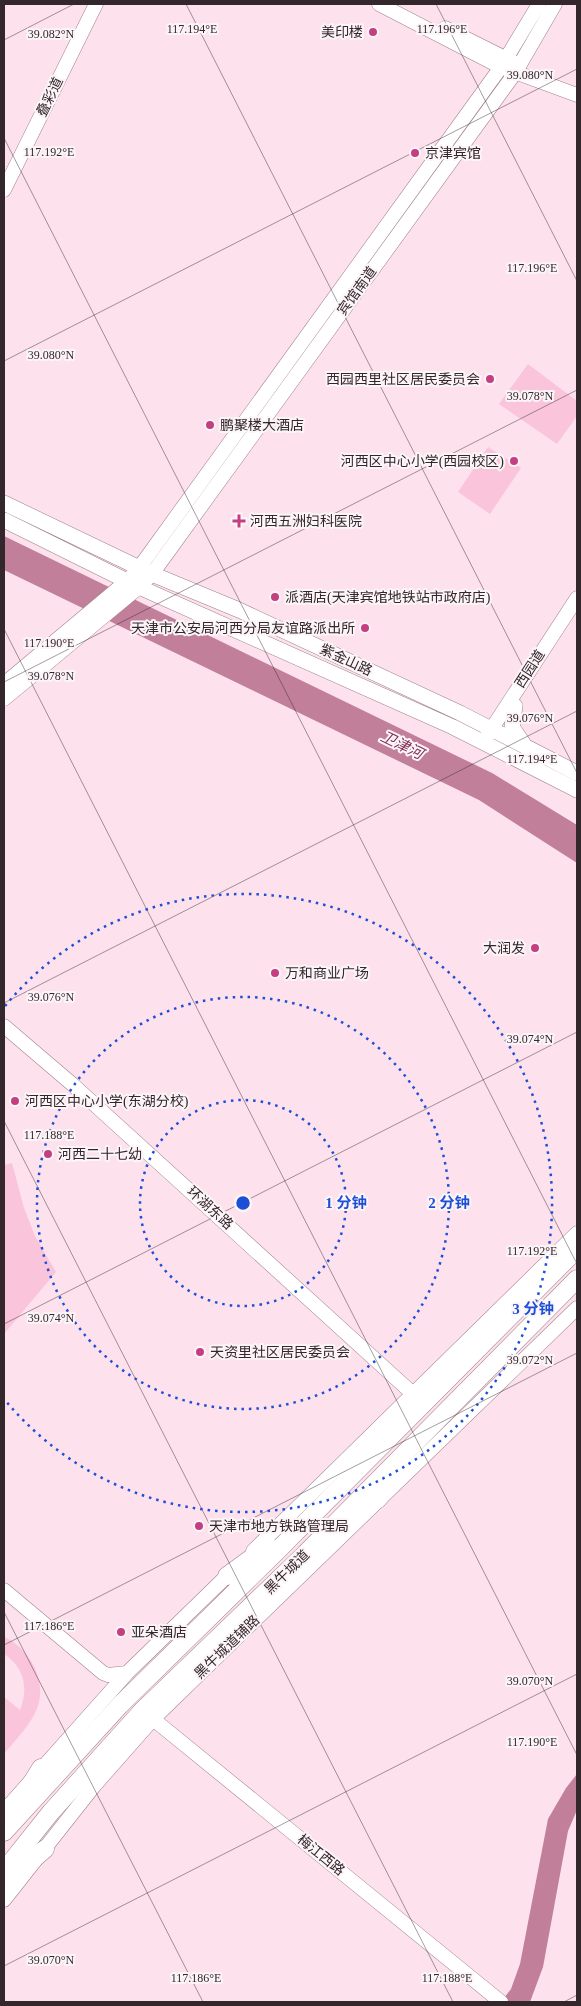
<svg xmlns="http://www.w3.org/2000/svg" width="581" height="2006" viewBox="0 0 581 2006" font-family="'Times New Roman','Noto Sans SC',serif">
  <rect width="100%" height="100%" fill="#fde1ec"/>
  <!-- green -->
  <path fill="#fac5da" d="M528 364 577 401V416L557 444 499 404Z
    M488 447 521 468 490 514 458 492Z
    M12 1163 24 1208 35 1236 56 1272 4 1334V1165Z
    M4 1637C30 1648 49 1683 36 1711 29 1727 15 1740 4 1754V1697L20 1710C29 1688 24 1667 4 1654Z"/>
  <!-- water -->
  <path fill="#c17f9a" d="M4 536 492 773 577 825V863L479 800 4 570Z
    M577 1774V1810L568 1831 543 1967 530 2002H501L511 1989 520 1964 548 1819 566 1788Z"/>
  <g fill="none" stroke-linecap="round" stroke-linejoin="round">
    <defs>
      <path id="secondary" d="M379 4 501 67 577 95
        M445 28 513 62
        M4 190 96 4
        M4 684 128 580 139 568 501 67 539 4
        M4 699 139 587 152 574 515 73 555 4
        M485 739 577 598
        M4 1026 72 1084 412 1393
        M253 1551 577 1233
        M4 1590 103 1673 108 1675 127 1673
        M153 1719 501 2002
        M4 1811 127 1673 234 1569
        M4 1900 94 1786 153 1719 577 1308"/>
      <path id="primary" d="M4 503 152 574 239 610 460 713 577 773
        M4 520 139 587 453 727 577 790
        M515 706 512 727 523 743"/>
      <path id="highway" d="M378 1499 397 1473
        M227 1576 268 1546
        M20 1802 41 1768
        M4 1832 120 1705 278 1550 577 1249
        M4 1871 51 1812 142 1711 305 1554 577 1279
        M4 1884 45 1849"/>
    </defs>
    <!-- secondary casing -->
    <use href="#secondary" stroke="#a0808c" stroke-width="15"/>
    <!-- primary casing -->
    <use href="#primary" stroke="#a0808c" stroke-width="16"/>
    <!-- highway casing -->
    <use href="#highway" stroke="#a0808c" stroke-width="19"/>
    <!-- secondary -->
    <use href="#secondary" stroke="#fff" stroke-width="14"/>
    <!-- primary -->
    <use href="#primary" stroke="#fff" stroke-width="15"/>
    <!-- highway -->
    <use href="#highway" stroke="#fff" stroke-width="18"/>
  </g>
  <!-- ticks -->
  <path fill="none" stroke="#34272c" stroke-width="1" stroke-opacity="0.45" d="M186 4 577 773M436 4 577 281M4 40 74 4M4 138 577 1264M4 361 577 69M4 629 577 1755M4 682 577 390M4 1003 577 711M4 1121 453 2002M4 1324 577 1032M4 1612 203 2002M4 1645 577 1353M4 1966 577 1674M564 2002 577 1995"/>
  <!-- distance rings -->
  <g fill="none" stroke="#1d4ed8" stroke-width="2.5" stroke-dasharray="2.5 5">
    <circle cx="243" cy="1203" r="103"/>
    <circle cx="243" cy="1203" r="206"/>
    <path d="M5 1006A309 309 0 1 1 5 1400"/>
  </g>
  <!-- markers -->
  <g fill="#c43f82" stroke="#fcf5f8" stroke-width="2">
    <circle cx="373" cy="32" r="5"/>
    <circle cx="415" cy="153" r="5"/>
    <circle cx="490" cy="379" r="5"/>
    <circle cx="210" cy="425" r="5"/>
    <circle cx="514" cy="461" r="5"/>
    <path d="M236.5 513.5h5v5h5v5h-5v5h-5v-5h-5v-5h5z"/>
    <circle cx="275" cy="597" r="5"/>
    <circle cx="365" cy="628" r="5"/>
    <circle cx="535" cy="948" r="5"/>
    <circle cx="275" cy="973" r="5"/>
    <circle cx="15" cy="1101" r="5"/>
    <circle cx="48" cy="1154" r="5"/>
    <circle cx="200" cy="1352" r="5"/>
    <circle cx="199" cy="1526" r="5"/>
    <circle cx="121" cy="1632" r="5"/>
  </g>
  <g text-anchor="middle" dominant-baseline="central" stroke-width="4" stroke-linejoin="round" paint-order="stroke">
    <!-- poi labels -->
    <g font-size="14" fill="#34272c" stroke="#fcf5f8" text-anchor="start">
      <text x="363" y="32" text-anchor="end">美印楼</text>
      <text x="425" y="153">京津宾馆</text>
      <text x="480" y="379" text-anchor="end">西园西里社区居民委员会</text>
      <text x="220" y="425">鹏聚楼大酒店</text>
      <text x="504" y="461" text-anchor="end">河西区中心小学(西园校区)</text>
      <text x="250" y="521">河西五洲妇科医院</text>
      <text x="285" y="597">派酒店(天津宾馆地铁站市政府店)</text>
      <text x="355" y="628" text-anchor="end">天津市公安局河西分局友谊路派出所</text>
      <text x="525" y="948" text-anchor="end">大润发</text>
      <text x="285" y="973">万和商业广场</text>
      <text x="25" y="1101">河西区中心小学(东湖分校)</text>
      <text x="58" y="1154">河西二十七幼</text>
      <text x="210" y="1352">天资里社区居民委员会</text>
      <text x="209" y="1526">天津市地方铁路管理局</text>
      <text x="131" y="1632">亚朵酒店</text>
    </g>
    <!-- street labels -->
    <g font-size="14" fill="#34272c" stroke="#fcf5f8">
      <text transform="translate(50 97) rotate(-64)">叠彩道</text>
      <text transform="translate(357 291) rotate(-54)">宾馆南道</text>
      <text transform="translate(346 660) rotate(25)">紫金山路</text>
      <text transform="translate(530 669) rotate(-57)">西园道</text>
      <text transform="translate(210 1208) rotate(42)">环湖东路</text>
      <text transform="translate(287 1572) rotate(-44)">黑牛城道</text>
      <text transform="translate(227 1647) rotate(-44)">黑牛城道辅路</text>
      <text transform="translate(321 1855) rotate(39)">梅江西路</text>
    </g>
    <!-- water labels -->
    <g font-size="15" font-style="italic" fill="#823258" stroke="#fcf5f8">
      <text transform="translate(402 745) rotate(26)">卫津河</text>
    </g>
  </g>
  <g font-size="12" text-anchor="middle" fill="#34272c" stroke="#fcf5f8" stroke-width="4" stroke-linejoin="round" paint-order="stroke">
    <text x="192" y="33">117.194°E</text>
    <text x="442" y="33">117.196°E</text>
    <text x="51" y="38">39.082°N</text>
    <text x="530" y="79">39.080°N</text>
    <text x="49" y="156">117.192°E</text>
    <text x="532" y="272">117.196°E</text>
    <text x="51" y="359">39.080°N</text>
    <text x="530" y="400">39.078°N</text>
    <text x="49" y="647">117.190°E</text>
    <text x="51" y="680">39.078°N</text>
    <text x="530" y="722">39.076°N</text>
    <text x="532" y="763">117.194°E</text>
    <text x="51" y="1001">39.076°N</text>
    <text x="530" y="1043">39.074°N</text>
    <text x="49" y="1139">117.188°E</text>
    <text x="532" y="1255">117.192°E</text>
    <text x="51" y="1322">39.074°N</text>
    <text x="530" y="1364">39.072°N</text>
    <text x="49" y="1630">117.186°E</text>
    <text x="530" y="1685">39.070°N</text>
    <text x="532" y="1746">117.190°E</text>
    <text x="51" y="1964">39.070°N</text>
    <text x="196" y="1982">117.186°E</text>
    <text x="447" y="1982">117.188°E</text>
  </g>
  <circle cx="243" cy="1203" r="8" fill="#1d4ed8" stroke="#fcf5f8" stroke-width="2.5"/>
  <g font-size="15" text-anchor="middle" font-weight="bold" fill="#1d4ed8" stroke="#fcf5f8" stroke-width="4" stroke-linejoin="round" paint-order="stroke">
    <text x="346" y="1208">1 分钟</text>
    <text x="449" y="1208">2 分钟</text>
    <text x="533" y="1314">3 分钟</text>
  </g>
  <!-- border -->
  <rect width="581" height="2006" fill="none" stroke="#34272c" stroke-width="10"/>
</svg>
